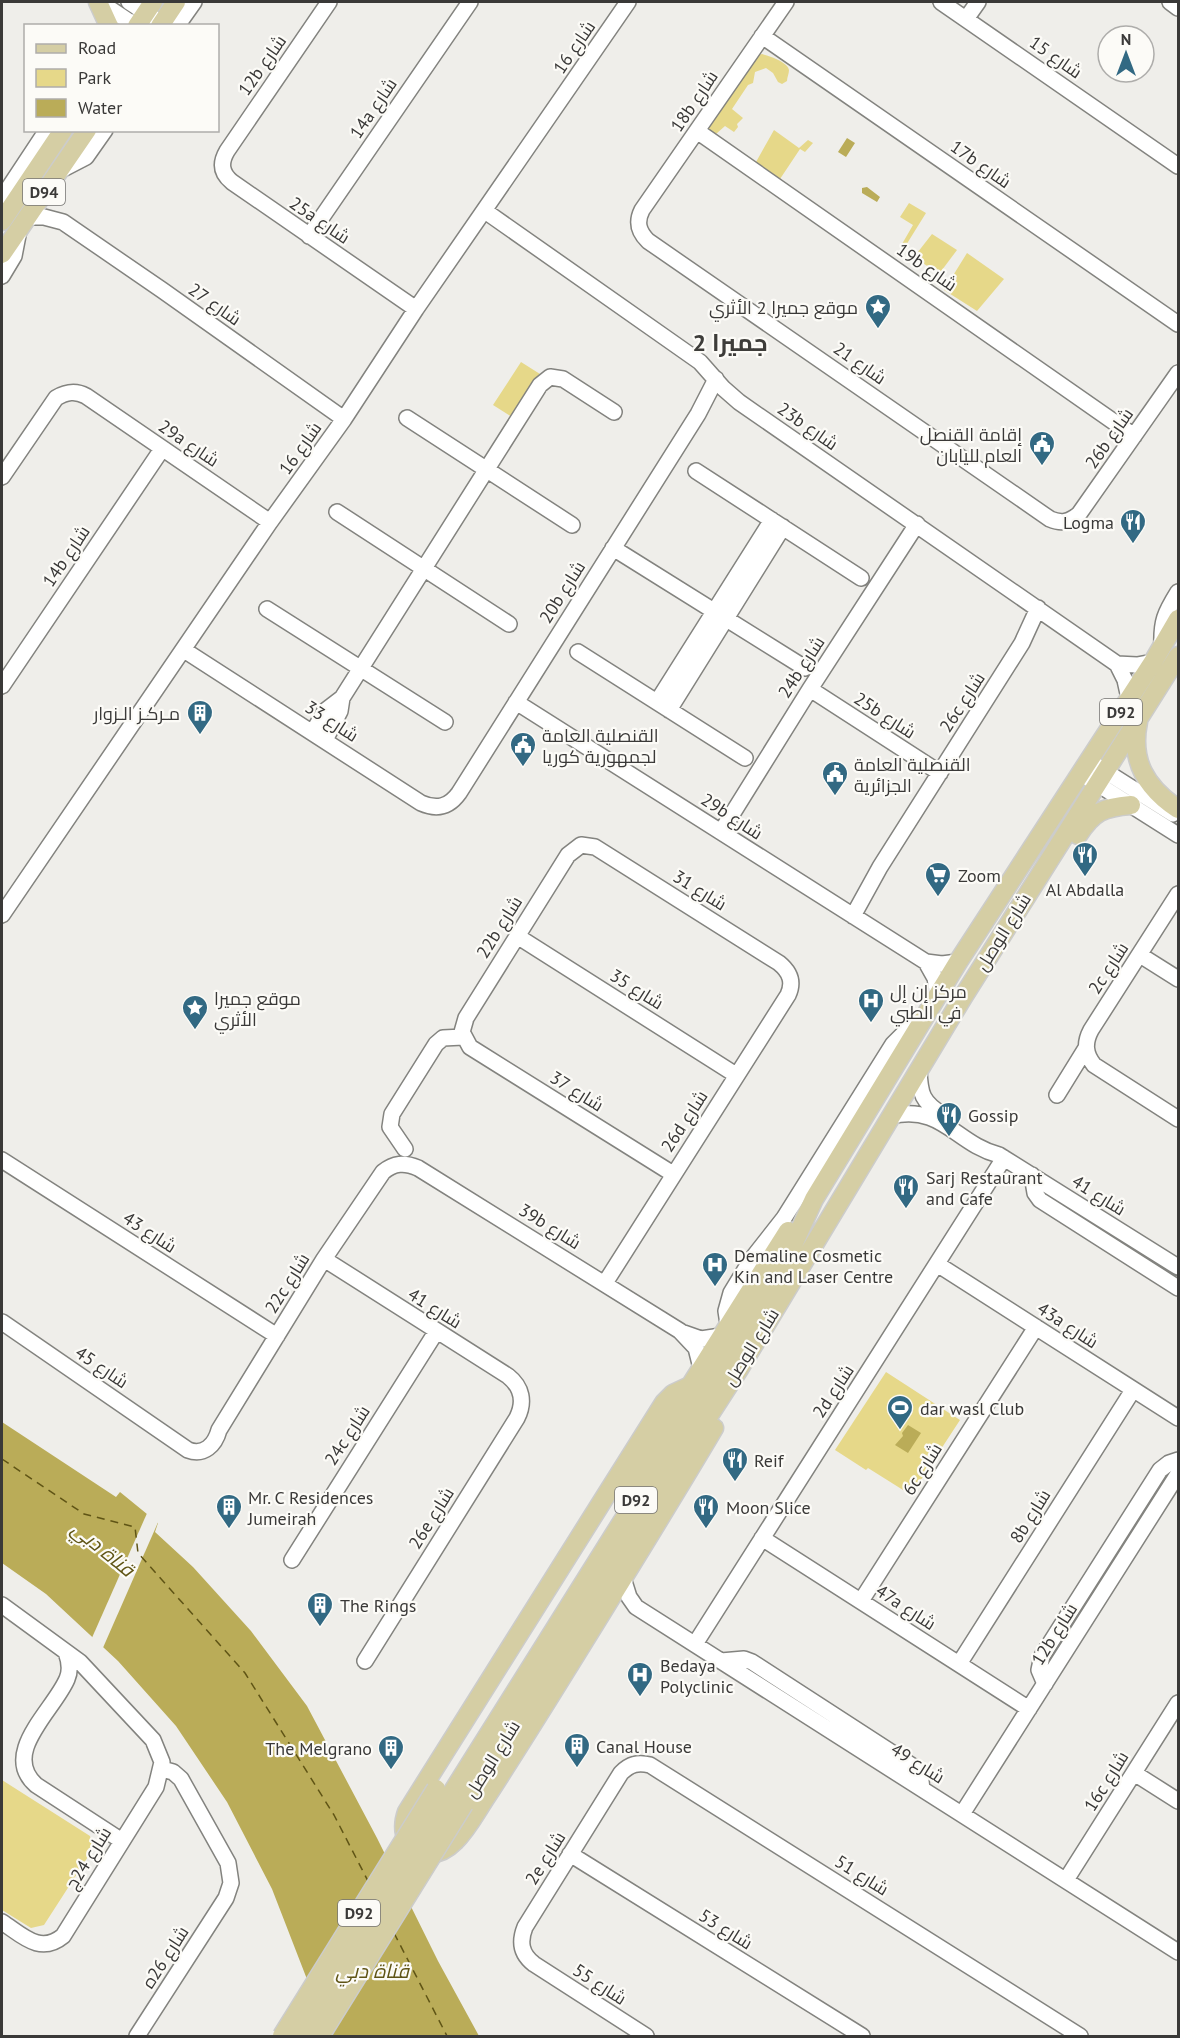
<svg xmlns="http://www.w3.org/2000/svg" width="1180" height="2038" viewBox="0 0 1180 2038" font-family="'PT Sans',Cairo,sans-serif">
  <rect width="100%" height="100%" fill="#efeeea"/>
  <!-- green -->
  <path fill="#e6d889" d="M762 54C769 56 788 62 789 70 789 74 787 77 787 81L782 84 778 82 773 73 766 68 755 72 753 83 748 85 732 109 743 118 737 124 738 127 734 132 725 126 716 134 730 144V147L709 131 708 125 758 55Z
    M774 130 799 148 808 140 813 143 805 152 800 149 780 179 756 162Z
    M909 203 926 213 903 250 902 244 913 225 900 217Z
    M932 234 957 250 939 274 914 257Z
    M967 253 1004 279 977 311 944 290Z
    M521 362 540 374 512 417 493 405Z
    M886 1372 960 1420 911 1495 868 1468 866 1470 835 1450Z
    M2 1780 90 1836 93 1849 44 1925 31 1928 2 1910Z"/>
  <!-- water -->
  <path fill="#baac58" d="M847 138 855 143 846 157 838 152Z
    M867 187 880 197 877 202 862 193V188Z
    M2 1422 116 1497 120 1492 158 1523 155 1532 193 1567 251 1631 307 1706 377 1838 438 1961 479 2036H329L272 1889 227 1802 176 1726 118 1661 46 1594 2 1563Z
    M908 1425 921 1433 908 1453 895 1445 903 1436 902 1433Z"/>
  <!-- pier -->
  <path fill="#efeeea" d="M148 1511 159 1520 102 1650 91 1640Z"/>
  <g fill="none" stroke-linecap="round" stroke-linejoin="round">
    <!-- ferry -->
    <path stroke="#5f5415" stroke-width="1.5" stroke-dasharray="8 6" stroke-linecap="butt" d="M2 1459 84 1514 135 1527 138 1553 245 1673 334 1815 369 1883
      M394 1933 447 2036"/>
    <defs>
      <path id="minor" d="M100 2 136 26
        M129 2 161 23
        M329 2 227 151C220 163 221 173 232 182L416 309
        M786 2 642 210C636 222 638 231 648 241L1050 519C1062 524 1069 522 1079 514L1178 373
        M941 2 1178 166
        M1170 2 1178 8
        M966 19 978 2
        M177 26 194 2
        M762 36 1178 324
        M697 131 1134 436
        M59 171 86 157 105 130
        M2 198 47 130
        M485 211 700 362 723 388 739 402 1117 664 1125 680 1129 698
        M27 217H44L63 222 162 290 344 419
        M309 236 470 2
        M2 276 14 256 19 230
        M407 418 572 525
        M696 471 861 578
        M2 477 56 398C66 392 75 390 86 396L270 522
        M337 512 509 624
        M613 548 805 668
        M267 609 445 722
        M1162 646C1161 621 1165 613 1178 592
        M184 650 421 803C437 810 449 807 459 793L698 414 716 379
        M578 652 745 758
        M1117 664 1137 665 1153 662
        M2 686 162 449
        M810 689 940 773
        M516 702 926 962 942 964 958 962
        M657 702 772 520
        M669 710 783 527
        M313 732 325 711 342 698
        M325 740 340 711 342 698 540 385 550 377 563 379 614 412
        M1089 761 1173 814
        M1088 778 1178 835
        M721 832 810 689 917 524
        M1178 894 1091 1030C1084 1043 1085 1054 1094 1065L1178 1119
        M2 915 270 522 344 419 416 309 628 2
        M853 916 880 867 1022 643 1038 608
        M517 936 736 1075
        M1140 955 1178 979
        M926 962 935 978 938 996
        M919 1070C920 1094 922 1102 943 1115
        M1057 1095 1086 1048
        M891 1116C942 1104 956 1144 999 1155L1178 1267
        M405 1149 390 1127 392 1114 436 1044 443 1038 463 1037
        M2 1160 277 1336
        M1032 1175 1035 1193 1040 1200 1178 1288
        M324 1259 508 1376C522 1387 525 1402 517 1418L365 1661
        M937 1264 1178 1418
        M605 1283 788 995C794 982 790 972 779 963L595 847 581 845 568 855 466 1018 462 1032 470 1047 673 1174
        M2 1322 188 1450C204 1456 215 1445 219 1430L324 1259 383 1172C394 1163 404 1162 418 1168L680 1331 696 1348 701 1368
        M728 1324 726 1311 731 1293 751 1260 784 1218 893 1044 907 1030 923 1020
        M684 1333 701 1339 721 1336
        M762 1538 1029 1709
        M292 1560 436 1332
        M623 1578 629 1597 636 1607 1178 1952
        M861 1601 1036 1327
        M2 1605 80 1662 153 1740 162 1762 156 1787 63 1936C40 1955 22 1935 2 1922
        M695 1644 1004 1158
        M66 1652C69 1660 71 1670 67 1679 54 1710 0 1753 36 1785L122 1841
        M721 1661 744 1659 752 1662 914 1767 920 1773 922 1789
        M959 1664 1133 1390
        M1045 1684 1039 1670 1042 1656 1160 1470 1169 1463 1178 1460
        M1134 1773 1178 1801
        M962 1814 1178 1474
        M570 1854 862 2036
        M1066 1880 1178 1703
        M137 2036 226 1898 231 1883 228 1863 181 1779 173 1772 162 1769
        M646 2036 534 1964C521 1954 519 1942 525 1927L621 1773C630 1764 638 1762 650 1765L1080 2036"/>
      <path id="major" d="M98 2 109 26
        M137 26 153 2
        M160 26 176 2
        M2 221 63 130
        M2 254 87 130
        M1138 722C1130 761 1146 788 1178 809
        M1078 835C1093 812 1103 807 1131 805
        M690 1386 673 1394 664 1403 407 1812C400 1832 407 1854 432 1853 442 1853 449 1847 455 1841 467 1829 475 1814 484 1800 505 1768 525 1736 545 1704 602 1612 659 1521 714 1428
        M622 1494 788 1231
        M450 1796 752 1315 793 1245 814 1199 958 962 1153 662 1178 619
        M464 1804 655 1499 739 1369 963 997 1178 656"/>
    </defs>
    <!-- minor casing -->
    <use href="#minor" stroke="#83837f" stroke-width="18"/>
    <!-- major casing -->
    <use href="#major" stroke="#cccccb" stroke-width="21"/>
    <!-- minor -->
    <use href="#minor" stroke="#fff" stroke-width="15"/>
    <!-- major -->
    <use href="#major" stroke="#d5cea4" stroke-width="18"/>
    <defs>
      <path id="major-bridge" d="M282 2036 436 1789
        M301 2036 450 1796
        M320 2036 464 1804"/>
    </defs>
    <!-- major-bridge casing -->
    <use href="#major-bridge" stroke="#cccccb" stroke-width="21" stroke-linecap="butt"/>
    <!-- major-bridge -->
    <use href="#major-bridge" stroke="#d5cea4" stroke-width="18"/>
  </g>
  <!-- icons -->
  <defs>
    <symbol id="sight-pin" viewBox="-11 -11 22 30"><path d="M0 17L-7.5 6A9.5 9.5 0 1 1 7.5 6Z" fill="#326983" stroke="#fcfbf7"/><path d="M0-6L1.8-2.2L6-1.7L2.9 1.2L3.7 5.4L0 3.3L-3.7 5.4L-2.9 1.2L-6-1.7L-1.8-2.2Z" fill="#fff"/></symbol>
    <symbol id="civic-pin" viewBox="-11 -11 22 30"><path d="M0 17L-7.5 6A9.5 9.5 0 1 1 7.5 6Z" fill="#326983" stroke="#fcfbf7"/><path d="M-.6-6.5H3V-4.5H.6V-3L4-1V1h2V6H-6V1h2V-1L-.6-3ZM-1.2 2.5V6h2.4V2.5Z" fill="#fff"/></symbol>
    <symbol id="restaurant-pin" viewBox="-11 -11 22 30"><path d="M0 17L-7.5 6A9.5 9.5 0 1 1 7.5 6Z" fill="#326983" stroke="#fcfbf7"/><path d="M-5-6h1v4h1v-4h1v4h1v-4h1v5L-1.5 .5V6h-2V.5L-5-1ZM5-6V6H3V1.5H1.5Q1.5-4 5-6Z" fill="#fff"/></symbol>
    <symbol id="building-pin" viewBox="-11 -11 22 30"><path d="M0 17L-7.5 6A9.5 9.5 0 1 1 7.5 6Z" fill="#326983" stroke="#fcfbf7"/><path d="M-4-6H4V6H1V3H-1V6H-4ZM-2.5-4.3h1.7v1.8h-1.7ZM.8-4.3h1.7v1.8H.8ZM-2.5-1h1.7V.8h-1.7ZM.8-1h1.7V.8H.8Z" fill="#fff"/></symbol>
    <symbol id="supermarket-pin" viewBox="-11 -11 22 30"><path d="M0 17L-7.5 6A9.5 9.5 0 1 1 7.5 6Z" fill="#326983" stroke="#fcfbf7"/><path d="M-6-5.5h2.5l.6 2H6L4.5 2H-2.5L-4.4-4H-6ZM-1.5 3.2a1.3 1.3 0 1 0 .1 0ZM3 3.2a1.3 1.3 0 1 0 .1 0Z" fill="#fff"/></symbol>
    <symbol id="hospital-pin" viewBox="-11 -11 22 30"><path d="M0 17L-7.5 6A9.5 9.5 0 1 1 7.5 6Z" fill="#326983" stroke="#fcfbf7"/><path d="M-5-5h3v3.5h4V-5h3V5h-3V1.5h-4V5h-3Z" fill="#fff"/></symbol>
    <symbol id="stadium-pin" viewBox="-11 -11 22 30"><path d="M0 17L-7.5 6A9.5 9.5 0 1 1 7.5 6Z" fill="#326983" stroke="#fcfbf7"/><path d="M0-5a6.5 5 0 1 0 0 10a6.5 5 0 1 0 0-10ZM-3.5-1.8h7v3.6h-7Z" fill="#fff"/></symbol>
  </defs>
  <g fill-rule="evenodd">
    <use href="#sight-pin" x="863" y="292" width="30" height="40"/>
    <use href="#civic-pin" x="1027" y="429" width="30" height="40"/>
    <use href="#restaurant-pin" x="1118" y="507" width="30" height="40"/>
    <use href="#building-pin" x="185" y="698" width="30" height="40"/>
    <use href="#civic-pin" x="508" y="730" width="30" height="40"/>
    <use href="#civic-pin" x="820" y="759" width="30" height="40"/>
    <use href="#restaurant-pin" x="1070" y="840" width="30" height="40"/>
    <use href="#supermarket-pin" x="923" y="860" width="30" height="40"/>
    <use href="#hospital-pin" x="856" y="986" width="30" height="40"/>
    <use href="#sight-pin" x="180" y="993" width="30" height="40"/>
    <use href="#restaurant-pin" x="934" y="1100" width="30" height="40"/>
    <use href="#restaurant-pin" x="891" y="1172" width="30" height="40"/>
    <use href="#hospital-pin" x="700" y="1250" width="30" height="40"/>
    <use href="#stadium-pin" x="885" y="1393" width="30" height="40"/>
    <use href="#restaurant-pin" x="720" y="1445" width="30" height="40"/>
    <use href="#building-pin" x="214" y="1492" width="30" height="40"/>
    <use href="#restaurant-pin" x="691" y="1492" width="30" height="40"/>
    <use href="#building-pin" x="305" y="1590" width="30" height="40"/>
    <use href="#hospital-pin" x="625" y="1660" width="30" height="40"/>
    <use href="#building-pin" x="562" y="1731" width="30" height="40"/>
    <use href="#building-pin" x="376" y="1733" width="30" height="40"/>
  </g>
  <g text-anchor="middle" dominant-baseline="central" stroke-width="4.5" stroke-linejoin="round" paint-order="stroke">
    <!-- shield labels -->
    <g fill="#fcfbf7" stroke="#747371" stroke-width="1.5">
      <rect x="23" y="179" width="42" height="26" rx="4.5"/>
      <rect x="1100" y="699" width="42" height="26" rx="4.5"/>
      <rect x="615" y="1487" width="42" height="26" rx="4.5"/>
      <rect x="338" y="1900" width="42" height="26" rx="4.5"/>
    </g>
    <g font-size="16" font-weight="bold" fill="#3a3938">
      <text x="44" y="192">D94</text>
      <text x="1121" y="712">D92</text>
      <text x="636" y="1500">D92</text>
      <text x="359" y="1913">D92</text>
    </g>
    <!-- street labels -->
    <g font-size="18" fill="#3a3938" stroke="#fcfbf7">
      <text transform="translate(574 47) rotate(-56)">شارع 16</text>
      <text transform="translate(1056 57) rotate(35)">شارع 15</text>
      <text transform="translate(262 65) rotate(-55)">12b شارع</text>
      <text transform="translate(694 101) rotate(-56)">18b شارع</text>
      <text transform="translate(373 108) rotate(-56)">14a شارع</text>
      <text transform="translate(981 164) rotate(35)">17b شارع</text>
      <text transform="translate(320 220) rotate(34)">25a شارع</text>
      <text transform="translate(927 267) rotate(35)">19b شارع</text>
      <text transform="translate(215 304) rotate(35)">شارع 27</text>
      <text transform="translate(860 363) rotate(35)">شارع 21</text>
      <text transform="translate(808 426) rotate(35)">23b شارع</text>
      <text transform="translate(1109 438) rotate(-55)">26b شارع</text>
      <text transform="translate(189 443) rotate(34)">29a شارع</text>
      <text transform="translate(300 448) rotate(-55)">شارع 16</text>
      <text transform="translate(66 556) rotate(-56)">14b شارع</text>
      <text transform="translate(562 592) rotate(-58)">20b شارع</text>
      <text transform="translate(801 667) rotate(-57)">24b شارع</text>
      <text transform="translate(962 702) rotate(-57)">26c شارع</text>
      <text transform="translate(885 715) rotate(33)">25b شارع</text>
      <text transform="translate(332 721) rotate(33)">شارع 33</text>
      <text transform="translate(732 816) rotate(33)">29b شارع</text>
      <text transform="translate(700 890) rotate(32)">شارع 31</text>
      <text transform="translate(499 927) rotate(-58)">22b شارع</text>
      <text transform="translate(1003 932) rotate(-58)">شارع الوصل</text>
      <text transform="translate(1108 968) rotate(-57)">2c شارع</text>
      <text transform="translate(637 989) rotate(32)">شارع 35</text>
      <text transform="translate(577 1091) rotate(32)">شارع 37</text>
      <text transform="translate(684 1121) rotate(-57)">26d شارع</text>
      <text transform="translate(1099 1195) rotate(32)">شارع 41</text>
      <text transform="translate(550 1226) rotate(32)">39b شارع</text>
      <text transform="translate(150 1232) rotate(33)">شارع 43</text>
      <text transform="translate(287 1283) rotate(-58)">22c شارع</text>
      <text transform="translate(435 1308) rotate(32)">شارع 41</text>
      <text transform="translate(1068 1325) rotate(33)">43a شارع</text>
      <text transform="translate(751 1347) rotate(-58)">شارع الوصل</text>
      <text transform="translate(102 1367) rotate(34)">شارع 45</text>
      <text transform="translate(833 1391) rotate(-57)">2d شارع</text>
      <text transform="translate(347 1435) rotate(-57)">24c شارع</text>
      <text transform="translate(922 1469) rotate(-58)">6c شارع</text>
      <text transform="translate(1030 1516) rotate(-58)">8b شارع</text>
      <text transform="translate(431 1518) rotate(-58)">26e شارع</text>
      <text transform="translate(906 1607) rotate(33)">47a شارع</text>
      <text transform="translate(1054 1634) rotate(-58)">12b شارع</text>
      <text transform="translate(492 1759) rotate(-58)">شارع الوصل</text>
      <text transform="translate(918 1763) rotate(32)">شارع 49</text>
      <text transform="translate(1106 1781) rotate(-58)">16c شارع</text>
      <text transform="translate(88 1858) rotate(-58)">شارع 24ج</text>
      <text transform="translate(545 1858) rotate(-58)">2e شارع</text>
      <text transform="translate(862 1875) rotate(32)">شارع 51</text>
      <text transform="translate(726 1929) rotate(32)">شارع 53</text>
      <text transform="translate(165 1957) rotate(-57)">شارع 26ه</text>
      <text transform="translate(600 1984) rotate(33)">شارع 55</text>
    </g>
    <!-- poi labels -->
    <g font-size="18" fill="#3a3938" stroke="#fcfbf7" text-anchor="start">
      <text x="858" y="307" text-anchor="end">موقع جميرا 2 الأثري</text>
      <text x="1022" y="434" text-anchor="end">إقامة القنصل<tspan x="1022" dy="21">العام لليابان</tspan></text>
      <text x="1114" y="522" text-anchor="end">Logma</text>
      <text x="180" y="713" text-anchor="end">مـركـز الـزوار</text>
      <text x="542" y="735">القنصلية العامة<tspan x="542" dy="21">لجمهورية كوريا</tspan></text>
      <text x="854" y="764">القنصلية العامة<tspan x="854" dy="21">الجزائرية</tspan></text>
      <text x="958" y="875">Zoom</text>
      <text x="1085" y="889" text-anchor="middle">Al Abdalla</text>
      <text x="890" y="991">مركز إن إل<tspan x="890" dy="21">في الطبي</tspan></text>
      <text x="214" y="998">موقع جميرا<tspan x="214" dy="21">الأثري</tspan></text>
      <text x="968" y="1115">Gossip</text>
      <text x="926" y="1177">Sarj Restaurant<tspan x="926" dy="21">and Cafe</tspan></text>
      <text x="734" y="1255">Demaline Cosmetic<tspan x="734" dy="21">Kin and Laser Centre</tspan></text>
      <text x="920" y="1408">dar wasl Club</text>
      <text x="754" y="1460">Reif</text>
      <text x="248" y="1497">Mr. C Residences<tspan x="248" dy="21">Jumeirah</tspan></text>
      <text x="726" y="1507">Moon Slice</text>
      <text x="340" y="1605">The Rings</text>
      <text x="660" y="1665">Bedaya<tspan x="660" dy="21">Polyclinic</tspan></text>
      <text x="596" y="1746">Canal House</text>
      <text x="372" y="1748" text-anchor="end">The Melgrano</text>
    </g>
    <!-- water labels -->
    <g font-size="20" font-style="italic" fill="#5f5415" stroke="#fcfbf7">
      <text transform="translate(103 1549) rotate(39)">قناة دبي</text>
      <text x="372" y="1971">قناة دبي</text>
    </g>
    <!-- district labels -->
    <g font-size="24" font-weight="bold" fill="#3e3d3a" stroke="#fcfbf7">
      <text x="730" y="342">جميرا 2</text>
    </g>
  </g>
  <!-- border -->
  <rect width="1180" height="2038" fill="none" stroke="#3a3938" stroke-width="6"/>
  <!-- legend -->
  <rect x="24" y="24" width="195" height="108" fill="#fcfbf7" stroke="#aeadab" stroke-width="1.5"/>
  <rect x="36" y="44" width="30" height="9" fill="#d5cea4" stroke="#aeadab" stroke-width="1.5"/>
  <text x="78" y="54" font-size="18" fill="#3a3938">Road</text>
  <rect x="36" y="69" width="30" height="18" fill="#e6d889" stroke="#aeadab" stroke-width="1.5"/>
  <text x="78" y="84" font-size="18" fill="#3a3938">Park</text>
  <rect x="36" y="99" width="30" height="18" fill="#baac58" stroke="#aeadab" stroke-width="1.5"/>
  <text x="78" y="114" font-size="18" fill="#3a3938">Water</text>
  <!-- north arrow -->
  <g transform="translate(1126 54)"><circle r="28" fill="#fcfbf7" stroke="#aeadab" stroke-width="1.5"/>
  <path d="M0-4.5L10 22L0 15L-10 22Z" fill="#326983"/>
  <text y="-9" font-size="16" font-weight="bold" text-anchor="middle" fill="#3a3938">N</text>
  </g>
</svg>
